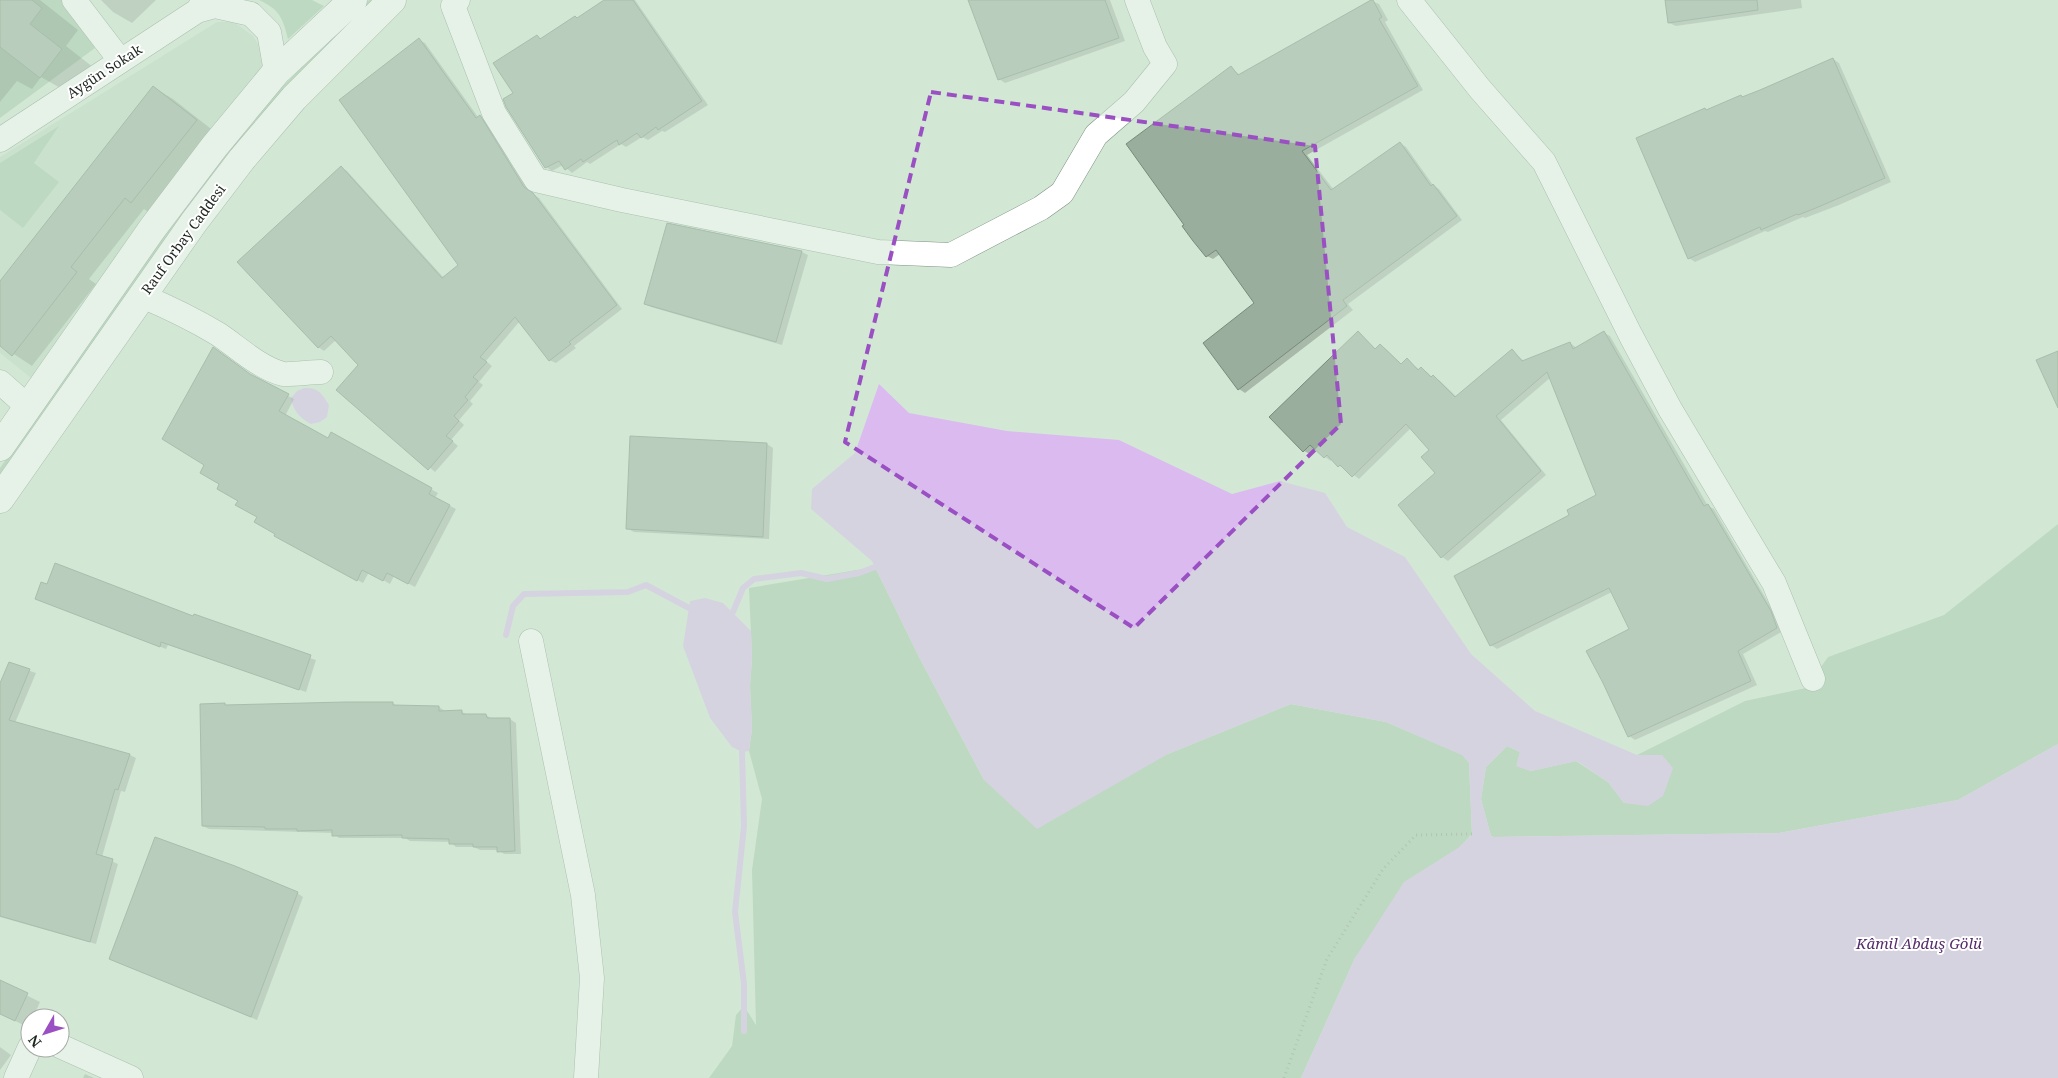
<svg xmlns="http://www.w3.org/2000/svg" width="2058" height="1078" viewBox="0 0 2058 1078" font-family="'Noto Serif',serif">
  <rect width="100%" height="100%" fill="#d2e8d5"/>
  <!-- built -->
  <path fill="#c0dcc4" d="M217 22H234L253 36 260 47 266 65 260 82 31 378 0 353V157Z"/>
  <!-- green -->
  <path fill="#a5c8aa" d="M0 0H62L91 40 95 48 0 118Z
    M259 0H312L324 6 288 39C283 18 279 9 259 0Z
    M369 0H375L284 90 234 148 157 253 0 474V468L208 174 273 96Z
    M59 126 34 163 59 182 23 228 0 210V163Z
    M2058 524V744L1958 800 1779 833 1494 837 1491 836 1481 799 1486 767 1507 746 1520 752 1517 766 1531 771 1576 761 1608 782 1624 803 1662 755H1637L1745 701 1806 688 1828 657 1944 615Z
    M875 567 919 657 984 780 1168 754 1291 704 1386 722 1463 755 1469 763 1472 834 1355 958 1301 1078H709L732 1046 736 1015 744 1006 756 1025 752 870 762 799 749 751 752 729 750 686 752 658 749 588Z"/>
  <!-- water -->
  <path fill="#dbbaf0" d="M879 384 909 413 1007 431 1119 440 1232 494 1280 481 1325 493 1347 527 1405 557 1471 654 1535 711 1637 755H1662L1673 768 1663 796 1648 806 1624 803 1608 782 1577 761 1531 771 1516 766 1520 752 1507 746 1486 767 1481 799 1491 836 1494 837 1779 833 1958 800 2058 744V1078H1301L1355 958 1404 882 1458 848 1472 835 1469 763 1462 755 1386 722 1291 704 1168 754 1037 829 984 780 919 657 872 561 811 509 812 489 855 453Z
    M304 388C319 387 322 394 329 405L327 417 320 422 311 424C300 418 293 411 291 398L297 391Z
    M705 598 723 603 751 631 752 658 750 686 752 729 749 751 742 752 732 747 710 718 683 646 690 601Z"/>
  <!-- shadow -->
  <path fill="#0003" d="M0 0H40L78 30 66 46 98 71 78 98 41 77 32 89 17 81 0 102Z
    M101 0H156L132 23 113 12Z
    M610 0H635L708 105 665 132 662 131 648 140 642 137 626 147 621 144 590 164 587 162 572 173 563 165 552 171 546 167 515 93 537 36 542 39Z
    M970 0H1110L1125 41 1005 83 999 79Z
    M1665 0H1801L1802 8 1676 26 1669 23Z
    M1372 1 1379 4 1388 20 1385 22 1423 90 1307 155 1334 190 1400 143 1406 147 1433 185 1439 189 1462 220 1348 304 1353 310 1245 393 1239 389 1205 343 1256 304 1220 254 1213 259 1207 256 1186 225 1231 68 1240 75Z
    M419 40 425 43 478 117 480 116 486 120 530 192 539 198 622 309 574 346 576 348 556 363 549 360 520 321 486 361 492 366 479 382 483 385 470 401 473 404 459 420 464 425 451 440 458 446 435 472 337 390 359 365 336 340 324 351 318 347 341 168 347 171 444 278 460 265Z
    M1833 59 1839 63 1891 182 1839 205 1805 218 1803 217 1768 232 1765 231 1695 262 1689 258 1705 109 1708 111 1741 96 1743 97Z
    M153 87 173 99 215 132 151 214 144 209 89 279 96 284 32 366 0 345V284Z
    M668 225 802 252 808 255 782 345 651 307 645 304Z
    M1358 332 1376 349 1380 345 1386 349 1402 365 1407 360 1420 370 1421 369 1427 372 1432 377 1439 380 1457 397 1512 351 1524 361 1570 343 1577 348 1604 333 1610 336 1708 506 1714 509 1776 616 1783 631 1743 654 1757 685 1635 740 1629 736 1631 630 1612 592 1497 649 1491 645 1571 516 1597 495 1550 378 1501 420 1546 475 1448 561 1442 557 1400 505 1436 474 1431 450 1411 428 1359 479 1346 469 1339 466 1332 459 1331 461 1325 457 1316 449 1310 454 1304 451Z
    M255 378 294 399 285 416 329 439 331 434 438 493 435 498 456 509 415 587 394 576 390 584 369 572 363 583 276 535 277 533 239 500Z
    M631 437 767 444 773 448 769 539 634 532 628 529Z
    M43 601 194 618 316 660 306 692 168 645 166 649Z
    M10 664 36 673 15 723 130 755 136 758 125 792 121 791 102 857 118 864 96 944 0 917V686Z
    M392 703 397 706 439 707 445 711 462 712 468 715H486L492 719H510L516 723 521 854H504L498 850H480L474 847H456L450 842 410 841 405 838H339L333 833 209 829 203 826 225 705 228 707Z
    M297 893 303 897 257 1020 117 962Z
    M0 982 40 1002 33 1018H30L28 1027 0 1014Z
    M0 1047 11 1055 0 1070Z
    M85 1074 94 1078H83Z"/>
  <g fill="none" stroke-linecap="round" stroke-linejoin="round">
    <!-- stream -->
    <path stroke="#dbbaf0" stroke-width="6" d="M733 612 743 588 754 579 801 573 827 579 859 573 875 567
      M506 635 513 606 524 594 628 592 646 585 689 608
      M742 752 744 826 735 912 744 984V1031"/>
  </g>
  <!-- building -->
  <path fill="#99ae9c" stroke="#778c7b" d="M0 0H32L42 8 30 24 62 49 40 78 0 47Z
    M604 0H633L702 101 658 130 656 127 641 138 637 133 619 145 617 140 583 162 581 159 565 170 559 161 545 168 506 107 503 99 513 93 493 63 537 35 540 39 575 16 577 18Z
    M968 0H1105L1119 38 998 80Z
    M1371 0H1373L1382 17 1379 19 1418 86 1302 151 1331 190 1400 142 1431 186 1433 184 1457 216 1343 300 1347 306 1238 390 1203 343 1254 303 1216 250 1206 257 1193 241 1182 226 1184 225 1126 144 1231 66 1238 75Z
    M1665 0H1757L1758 10 1668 23Z
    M419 38 476 118 480 115 524 187 533 193 617 305 569 342 571 344 549 361 515 317 480 357 487 362 473 377 478 381 465 397 468 400 454 416 459 421 446 436 453 441 428 470 336 390 358 365 331 336 318 348 237 262 341 166 442 278 458 265 339 100Z
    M1833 58 1885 178 1816 208 1798 215 1797 214 1761 230 1760 227 1688 259 1636 138 1705 108 1706 110 1741 95 1742 97 1760 90Z
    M153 86 197 120 131 203 125 198 71 267 77 272 12 356 0 346V281Z
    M667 223 802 251 776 342 644 304Z
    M1358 331 1375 349 1380 344 1401 364 1407 358 1418 370 1421 367 1431 377 1433 375 1455 397 1512 349 1522 361 1570 342 1573 349 1604 331 1704 506 1708 504 1771 611 1777 628 1738 651 1751 681 1628 737 1603 683 1586 651 1629 629 1609 588 1490 646 1454 576 1569 515 1567 510 1596 495 1547 372 1496 416 1541 471 1441 558 1398 505 1435 473 1421 457 1429 450 1406 424 1352 477 1340 465 1338 467 1327 455 1324 458 1310 445 1303 452 1269 417Z
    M213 347 250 374 289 394 279 411 328 438 331 432 432 488 429 494 450 505 408 584 387 573 383 581 362 570 357 581 274 536 275 534 254 522 257 517 235 505 238 501 217 489 219 484 200 473 204 465 162 439Z
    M2058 351V408L2036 360Z
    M630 436 767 443 763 537 626 529Z
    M55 563 193 616 194 614 311 655 299 690 161 642 160 647 35 599 41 582 47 584Z
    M9 662 30 669 9 720 130 754 118 790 115 789 96 854 113 859 90 942 0 916V683Z
    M345 702H393V705L439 706V711L462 710V714H486L487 718H510L515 851 497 852V847H473V844H449V839L402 838V835L332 836V830L297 831V829H265V827L202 826 200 704 225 703V705Z
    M155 837 235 866 298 892 251 1017 109 959Z
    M0 980 28 993 15 1021 0 1014Z"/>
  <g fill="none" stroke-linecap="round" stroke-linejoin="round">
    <defs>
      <path id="minor" d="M74 0 120 60
        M458 0 453 6 494 113 536 180 622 200 878 252 951 255 1041 208 1062 193 1096 135 1134 102 1165 64 1155 47 1137 0
        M1409 0 1480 89 1544 162 1631 336 1670 409 1774 583 1813 679
        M197 11 215 6 251 14 269 32 276 72
        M0 140 197 11 205 0
        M142 296C168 307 193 319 218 334 239 348 258 367 283 374 289 375 312 372 321 372
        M0 382 28 407
        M531 641 583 895 592 978 586 1078
        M60 1046 131 1078
        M16 1078 30 1047"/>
      <path id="major" d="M0 447 152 229 214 147 276 72 353 0
        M0 499 194 222 242 159 294 98 392 0"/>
    </defs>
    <!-- minor casing -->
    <use href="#minor" stroke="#7e9381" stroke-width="25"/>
    <!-- major casing -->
    <use href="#major" stroke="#7e9381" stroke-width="29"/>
    <!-- path -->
    <path stroke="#8a9a8c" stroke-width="3" stroke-dasharray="1 4" stroke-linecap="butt" d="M1284 1078 1327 959 1383 869 1416 835 1472 834"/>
    <!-- minor -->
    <use href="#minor" stroke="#fff" stroke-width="24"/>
    <!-- major -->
    <use href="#major" stroke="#fff" stroke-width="28"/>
  </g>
  <!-- marked area -->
  <path d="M0 0H2058V1078H0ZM931 92 1315 146 1341 424 1134 628 845 442Z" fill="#d2e8d5" fill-opacity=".55" fill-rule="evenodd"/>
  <path fill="none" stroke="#9a4fc2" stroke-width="4" stroke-dasharray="10 6" stroke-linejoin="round" d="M931 92 1315 146 1341 424 1134 628 845 442Z"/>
  <g text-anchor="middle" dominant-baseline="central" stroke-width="4" stroke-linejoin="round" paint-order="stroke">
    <!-- street labels -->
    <g font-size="14" fill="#1e271f" stroke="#fff">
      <text transform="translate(104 71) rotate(-33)">Aygün Sokak</text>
      <text transform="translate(183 239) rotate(-54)">Rauf Orbay Caddesi</text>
    </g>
    <!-- water labels -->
    <g font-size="15" font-style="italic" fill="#552c6b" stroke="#fff">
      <text x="1919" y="943">Kâmil Abduş Gölü</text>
    </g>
  </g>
  <!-- north arrow -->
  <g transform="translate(45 1033) rotate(231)"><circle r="24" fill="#ffffff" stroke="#a5a9a5"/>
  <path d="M0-4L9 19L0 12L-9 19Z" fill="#9a4fc2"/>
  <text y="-8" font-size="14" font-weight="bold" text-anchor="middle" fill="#1e271f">N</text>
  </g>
</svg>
